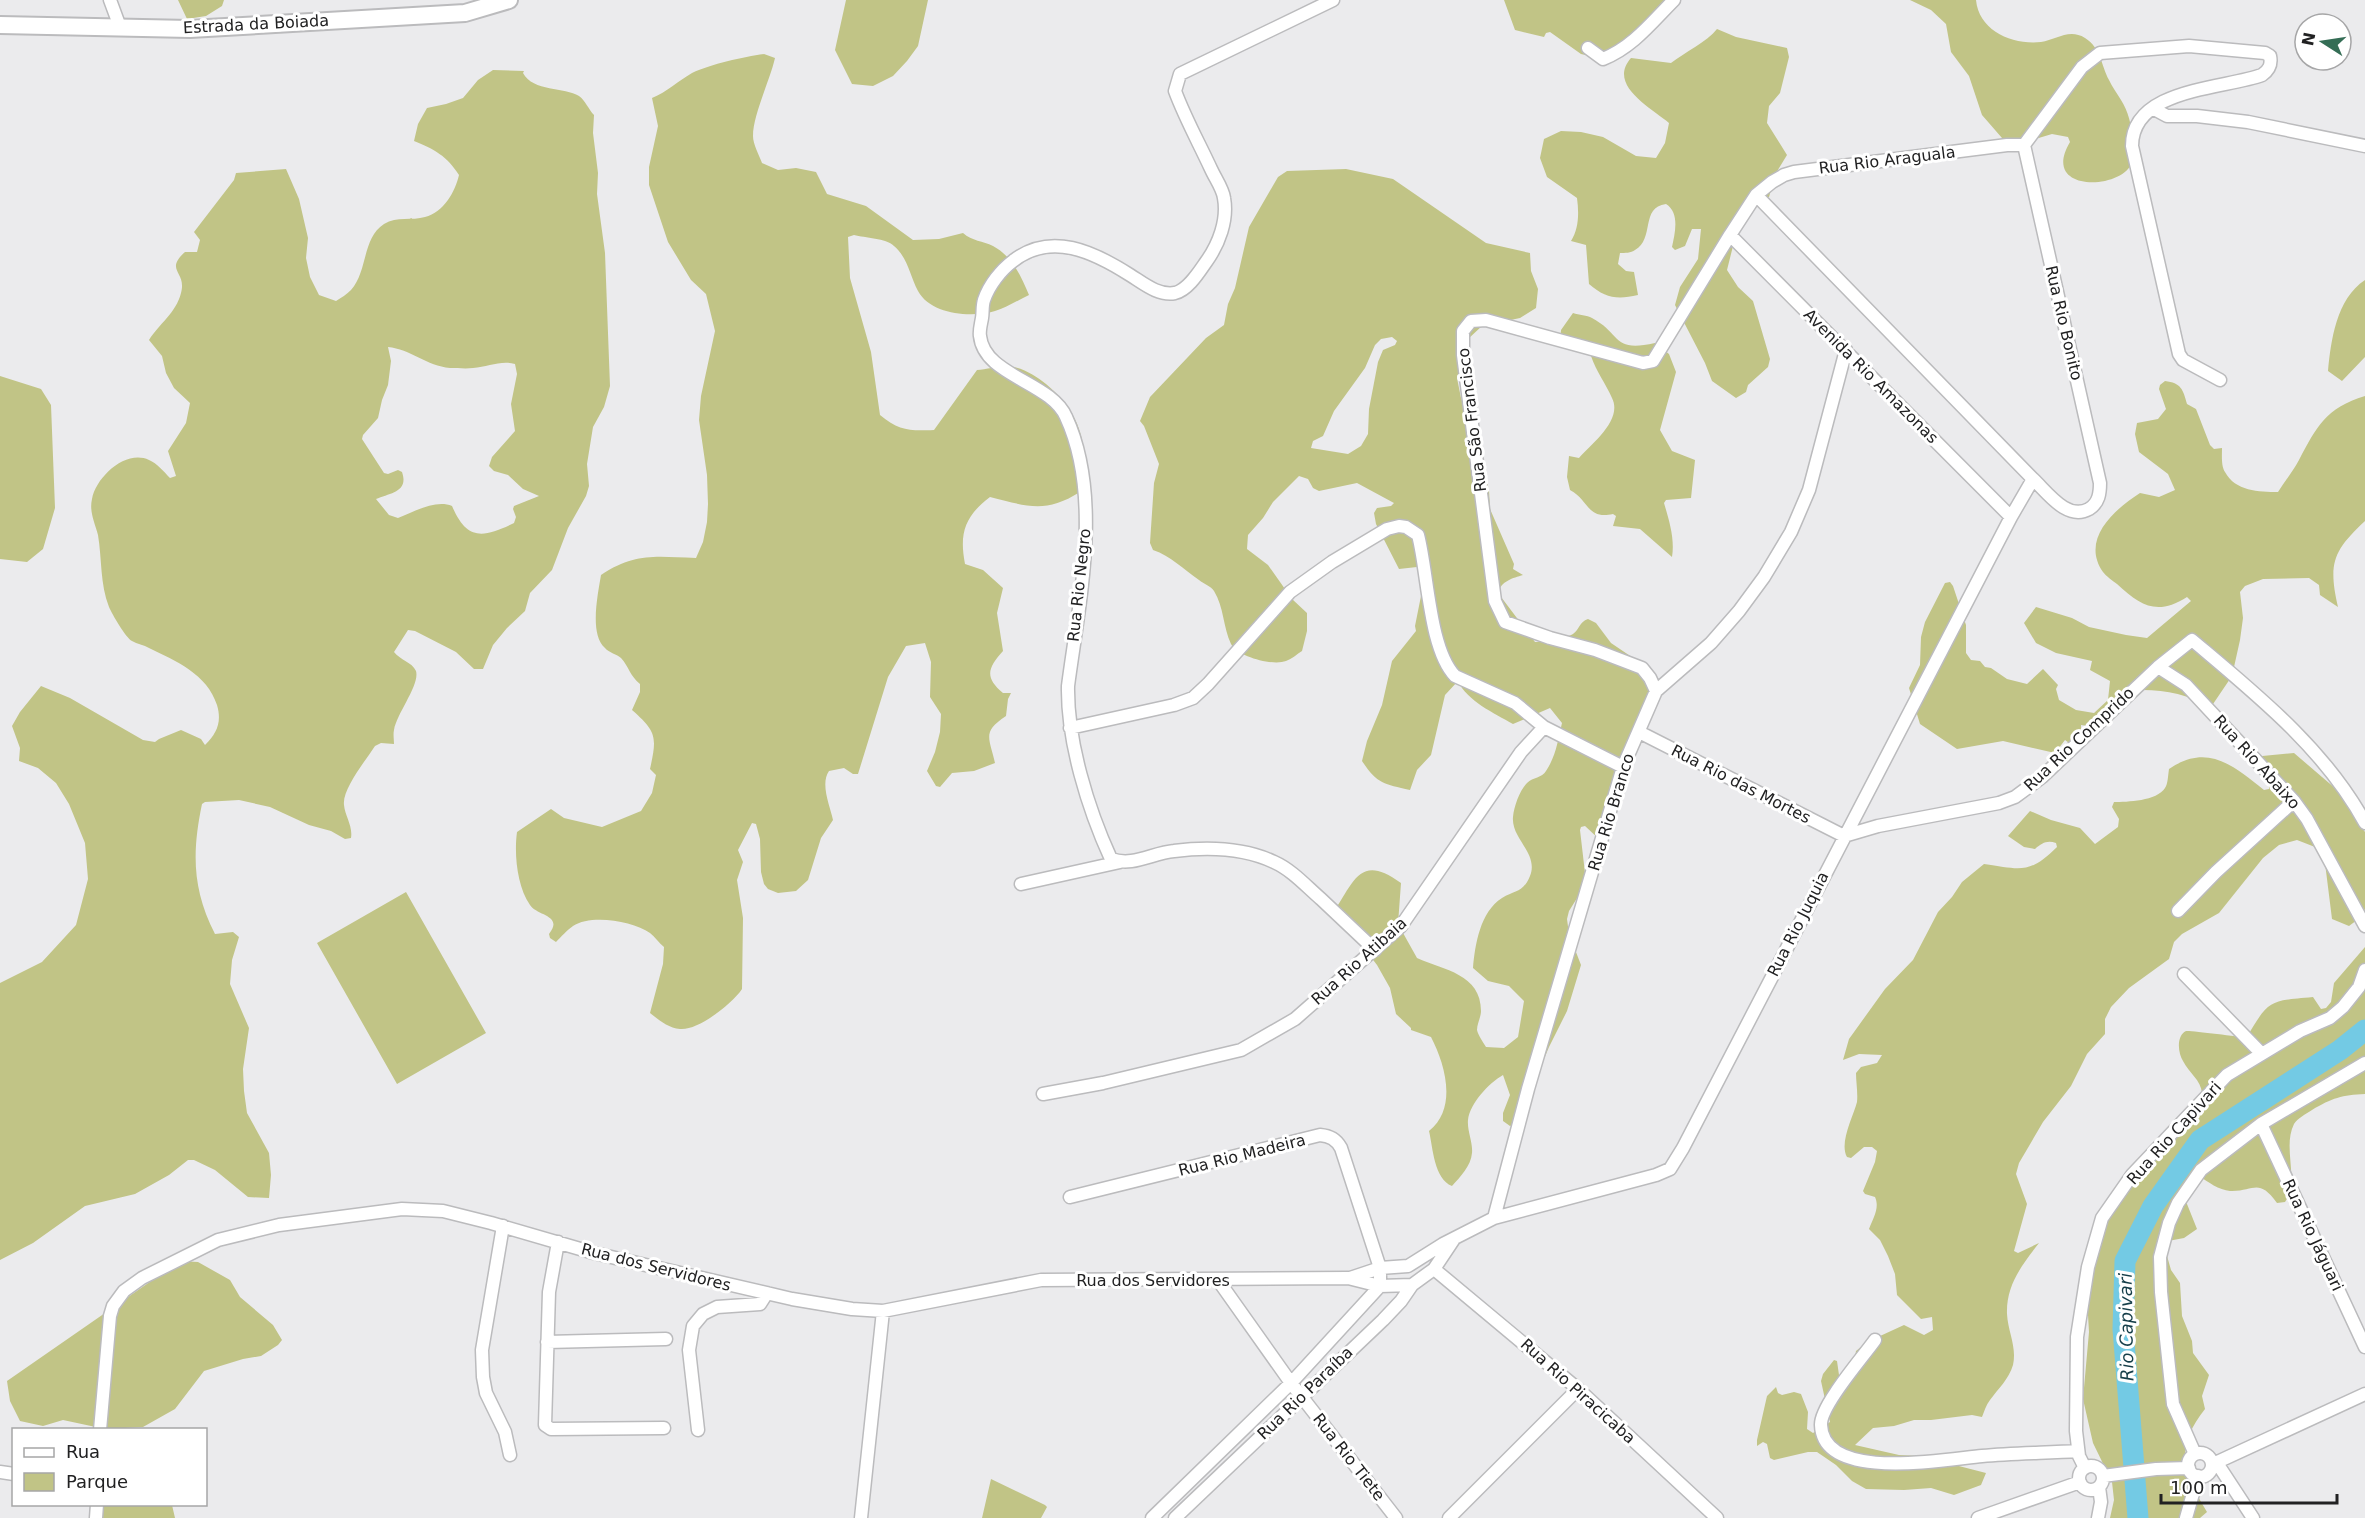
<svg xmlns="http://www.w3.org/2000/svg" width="2365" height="1518" viewBox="0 0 2365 1518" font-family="'DejaVu Sans',sans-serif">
  <rect width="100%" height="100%" fill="#ebebed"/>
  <!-- green -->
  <path fill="#c1c486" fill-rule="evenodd" d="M178 0H224L222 6 206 16 187 19Z
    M846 0H928L918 46 907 61 893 76 873 86 852 84 835 50Z
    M1504 0H1667L1657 24 1603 54 1590 56 1581 54 1550 32 1546 33 1544 37 1515 30Z
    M1910 0H1976C1979 31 2012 45 2041 42 2056 40 2069 28 2085 38 2101 48 2101 65 2109 80 2112 87 2117 93 2121 100 2128 111 2132 125 2132 139 2132 145 2134 155 2132 162 2124 190 2039 194 2070 142L2068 137 2052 134 2019 144 2002 138 1982 115 1969 76 1951 52 1946 24 1931 10Z
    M1717 29 1736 37 1787 48 1789 57 1780 93 1769 106 1767 123 1787 155 1776 173 1769 197 1755 198 1737 230 1727 270 1738 287 1753 301 1770 359 1768 367 1748 385 1746 392 1736 398 1712 381 1705 363 1675 305 1680 287 1698 259 1701 229H1692L1685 246 1675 250 1672 247C1675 233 1680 213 1666 204 1640 207 1655 239 1635 250 1631 253 1625 253 1620 253L1618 264 1626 271 1634 272 1638 295C1617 300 1605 298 1589 284L1586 245 1571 241C1579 228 1579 213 1577 198L1547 177 1540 158 1544 139 1561 131 1581 132 1603 137 1636 156 1656 158 1665 143 1669 123C1651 108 1607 85 1631 58L1671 63C1685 52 1707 42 1717 29Z
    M764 54 775 58C770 80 753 115 753 136 753 144 759 155 762 163L778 170 796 168 816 172 827 194 866 206 913 240 939 239 963 233C972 241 983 241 993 246 1012 256 1021 276 1029 295 1018 300 1006 308 995 311 972 318 931 315 918 291 910 276 908 258 894 246 886 238 865 238 854 235L848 237 850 278 871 352 880 415C899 431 910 431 934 430L977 370C988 369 1003 365 1014 367 1027 370 1037 377 1046 384 1082 414 1090 448 1080 492 1045 514 1027 506 990 497 965 516 959 533 965 564L983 570 1003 588 997 613 1003 651C988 668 984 677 1003 693H1011L1008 699 1006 716C982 732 989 737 995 763L974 771 952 773 940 787 936 786 927 771 935 752 940 732 941 714 930 697 931 662 925 643 906 646 888 677 858 774H853L844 768 829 771C820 784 830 806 833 820L821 838 808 880 796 891 778 893 768 889 764 884 761 872 760 839 756 824 752 823 738 850 743 862 737 880 743 918 742 989C733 1003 698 1031 680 1029 668 1028 659 1020 650 1013L663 964 664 947C659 943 655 937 650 933 633 921 591 914 573 926 567 930 561 937 556 942L550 938 549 934C564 915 537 916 530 905 517 886 514 854 517 832L551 809 564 818 602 827 641 811 652 793 656 775 650 769C657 737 657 732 632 710L640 692V684C630 676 629 667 621 658 617 654 609 653 605 648 589 634 598 594 601 575 636 552 656 557 696 558L703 542 707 522 708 504 707 475 699 420 701 396 715 331 706 294 691 280 668 242 649 185V167L658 126 652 98C667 92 678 81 692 73 711 64 743 57 764 54Z
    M493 70 524 71 523 73C533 92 565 87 579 96 585 100 589 110 594 115L593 133 598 173 597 194 605 253 610 386 604 407 593 427 587 464 589 486 586 496 568 528 552 570 530 593 525 611 507 628 493 645 483 669H474L456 652 415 631 408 630 394 652C400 660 412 662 416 671 420 685 397 713 394 730 393 734 394 740 394 744L381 743 375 746C366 760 342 789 344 805 345 816 353 826 351 838L345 839 331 831 309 825 270 807 239 800 205 802 202 804C192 852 192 889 215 934L233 932 239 937 232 960 230 984 249 1028 243 1069 244 1091 247 1113 269 1153 271 1175 269 1198 248 1197 215 1170 194 1160H188L169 1175 135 1194 85 1206 33 1243 0 1260V983L42 962 76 925 88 879 85 843 69 804 56 783 38 768 19 761 20 748 12 726 20 712 41 686 70 698 143 740 155 742 159 739 181 730 201 739 205 745C217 733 222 722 217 705 207 674 176 661 149 648 144 645 137 644 132 641 126 638 112 614 109 607 100 584 102 559 98 535 95 523 89 512 92 499 96 477 126 449 149 460 157 463 164 472 170 478L176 476 168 451 186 423 190 403 174 388 166 373 162 356 149 340C159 324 176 313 181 293 187 271 164 271 185 252H197L200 240 194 232 234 180 236 173 286 169 299 199 308 238 306 258 310 277 319 295 336 301C341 298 347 294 351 290 368 271 362 238 384 224 397 216 412 221 425 217 444 212 455 192 459 175 447 156 434 149 414 141L418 124 427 108 446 104 463 98 478 80ZM388 347C410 349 427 366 450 368 457 368 466 369 473 368 488 367 501 360 515 364L517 374 511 404 515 431 492 457 489 466 494 471 508 475 523 489 539 496 514 506 513 509 516 517 514 523C483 538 467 541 452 506 436 499 413 512 398 518L389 515 376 499C390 493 409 492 402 472L398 470 388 474 384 473 362 439 363 435 378 418 382 400 388 385 391 361Z
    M1346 169 1393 179 1486 243 1530 253 1531 271 1538 289 1536 308 1520 318 1482 326 1468 339 1457 378 1461 398 1476 437 1489 490 1490 509 1514 564 1513 569 1523 575C1513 578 1501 581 1498 593L1535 642H1559C1564 637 1568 637 1573 634 1580 629 1579 622 1588 619L1596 623 1611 643 1648 668 1646 674 1652 708 1650 722 1642 735 1640 746 1616 769 1610 786 1603 826 1605 854 1600 840 1585 826 1581 827 1580 830 1585 873 1584 887 1569 911 1567 919 1569 934 1581 965 1567 1011 1549 1047 1517 1123 1510 1126 1503 1121V1113L1510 1095 1503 1075C1489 1083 1470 1103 1468 1120 1467 1131 1473 1142 1472 1153 1471 1166 1460 1177 1452 1186 1434 1179 1433 1148 1429 1131 1458 1108 1445 1064 1431 1037L1411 1030V1028L1396 1014 1390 988 1377 965 1357 939 1332 914C1354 883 1359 852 1401 883L1398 924 1417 958C1444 970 1481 974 1481 1011 1481 1017 1477 1024 1477 1030 1478 1035 1483 1042 1486 1047L1504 1048 1518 1037 1524 1001 1509 986 1488 981 1473 968C1475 945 1480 912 1502 898 1515 890 1523 893 1530 876 1539 853 1511 839 1513 817 1514 806 1520 790 1527 783 1533 777 1542 778 1546 771 1556 756 1558 740 1562 723L1550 708 1513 724C1494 713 1467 701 1458 681L1445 695 1431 755 1417 770 1410 790C1384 784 1377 784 1362 761L1367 741 1382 705 1392 661 1416 631 1415 626 1426 571 1417 567 1399 569 1376 524 1374 513 1377 508 1391 506 1394 503 1357 483 1319 491 1313 488 1308 479 1299 476 1273 502 1263 518 1248 535 1247 549 1268 565 1292 599 1307 613V631L1302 651C1297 654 1292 659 1286 661 1273 666 1238 657 1231 644 1223 627 1224 607 1214 591 1211 586 1204 584 1199 580 1183 569 1171 556 1153 550L1150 543 1154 483 1159 464 1144 426 1140 421 1150 397 1206 338 1224 325 1228 304 1235 288 1249 227 1278 177 1287 171ZM1392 337 1397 341 1395 345 1383 350 1378 362 1369 409 1368 434 1361 446 1348 454 1311 448 1313 441 1323 436 1334 411 1365 368 1375 345 1381 339Z
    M2365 280V357L2342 381 2328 371C2331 341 2336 299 2365 280Z
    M1573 313C1579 315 1587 315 1592 318 1622 334 1612 353 1655 343L1669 354 1676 372 1660 430 1672 451 1695 460 1691 498 1666 500 1664 503C1669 520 1675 539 1672 557L1640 529 1613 526 1616 516 1613 514C1587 520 1589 500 1570 490L1567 477 1569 456 1579 458C1592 443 1623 420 1612 398 1606 384 1596 371 1591 356L1575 347 1560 344 1561 330Z
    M0 376 41 389 51 405 55 508 43 549 27 562 0 559Z
    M2165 381C2181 383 2183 389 2187 404L2196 409 2210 445 2214 449 2222 448C2222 455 2221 466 2225 472 2235 491 2259 492 2278 492 2285 481 2293 471 2299 460 2317 426 2326 408 2365 396V521C2333 551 2328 563 2338 607L2320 595 2319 585 2309 578 2263 579 2245 586 2240 592 2243 618 2240 640 2232 676 2211 707C2187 694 2163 689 2136 690L2094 727 2081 725 2082 748H2076L2065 740 2055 753 2003 741 1957 749 1920 724 1909 688 1920 665 1921 637 1925 622 1945 583 1950 582 1953 586 1966 625V653L1971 660 1980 661 1985 667 1991 668 2007 679 2027 684 2043 669 2058 685 2056 689 2059 700 2076 710 2094 713 2108 700 2110 681 2090 670 2092 661 2056 653 2036 643 2024 623 2036 607 2072 618 2089 627 2126 635 2147 638 2191 601 2187 597C2157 616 2141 606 2117 584 2113 581 2106 576 2103 572 2080 539 2115 509 2140 493L2159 497 2175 490 2168 474 2139 452 2135 434 2137 423 2158 419 2166 409 2159 389 2160 385Z
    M2294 753 2336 789 2365 832V909L2361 917 2349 926 2332 919 2325 863 2315 847 2297 840 2279 845 2263 858 2219 913 2182 934 2174 942 2169 959 2129 988 2111 1007 2105 1019V1034L2087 1054 2071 1086 2043 1122 2019 1163 2016 1174 2027 1204 2014 1251 2018 1253 2039 1243C2022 1265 2006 1285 2007 1314 2008 1332 2017 1347 2013 1365 2009 1379 1998 1389 1990 1400 1986 1405 1984 1412 1982 1417L1972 1415 1931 1420H1914L1894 1426 1873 1428 1855 1445 1899 1455 1920 1456 1986 1473 1981 1485 1954 1495 1931 1488 1904 1490 1866 1489 1852 1481 1836 1465 1817 1452H1808L1774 1460 1770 1458 1767 1444 1763 1442 1757 1446V1440L1767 1396 1776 1387 1778 1393 1782 1395 1794 1392 1801 1394 1808 1412 1807 1429 1813 1433 1830 1422 1821 1381 1823 1374 1834 1360 1837 1361 1839 1375 1842 1377 1854 1363 1856 1351 1867 1342 1904 1325 1924 1335 1933 1330 1932 1317 1921 1319 1897 1295 1895 1274 1888 1256 1880 1240 1869 1229C1873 1218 1880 1208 1875 1197L1865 1194 1863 1191 1875 1162 1877 1151 1872 1147H1864L1851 1158 1847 1157C1839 1143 1853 1117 1857 1102 1858 1093 1856 1082 1856 1073L1861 1067 1877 1063 1882 1055 1859 1054 1843 1060 1849 1039 1885 989 1913 960 1938 912 1952 897 1962 882 1984 864C2020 869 2029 875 2057 847L2056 843C2047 840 2042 843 2035 849L2024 847 2008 836 2030 811 2051 820 2080 828 2095 844 2118 827 2119 819 2112 807 2114 802C2127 802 2157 801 2165 788 2168 784 2168 775 2169 769 2207 743 2233 765 2264 790L2269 789 2270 783 2252 757Z
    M406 892 486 1033 397 1084 317 943Z
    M2365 947V1094C2342 1095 2332 1098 2312 1110 2306 1114 2298 1118 2294 1124 2282 1148 2300 1180 2285 1202L2277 1203C2258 1177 2254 1192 2230 1191 2219 1190 2208 1182 2199 1176L2185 1199 2197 1229 2184 1238 2168 1241 2165 1249 2171 1270 2180 1283 2182 1316 2192 1341 2193 1353 2209 1375 2202 1396 2205 1409C2174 1448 2183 1473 2207 1512L2200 1518H2110L2114 1500 2112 1482 2093 1443 2083 1399 2089 1332 2087 1298 2099 1231 2119 1195 2202 1093C2201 1080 2189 1073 2183 1061 2178 1053 2176 1036 2186 1031 2189 1030 2238 1037 2247 1037 2269 999 2270 1001 2313 997L2321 1009 2326 1008 2331 1002 2334 983Z
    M180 1261 198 1262 230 1280 240 1297 273 1325 282 1340 278 1345 261 1356 243 1359 204 1371 175 1409 143 1427 105 1429 63 1420 43 1426 20 1421 10 1401 7 1381Z
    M991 1479 1045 1505 1047 1507 1041 1518H982Z
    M98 1504 172 1505 175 1518H95Z"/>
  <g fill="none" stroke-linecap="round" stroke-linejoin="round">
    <!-- river -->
    <path stroke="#73cae4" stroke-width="21" d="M2138 1518 2123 1329 2125 1261 2153 1206 2200 1140 2340 1050 2365 1030"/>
    <defs>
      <path id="minor" d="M110 0 120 27
        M1333 0 1180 74 1175 91C1185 118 1199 143 1211 169 1215 178 1223 189 1224 198 1228 220 1219 244 1206 262 1199 272 1188 290 1175 293 1158 296 1143 283 1130 275 1094 252 1051 231 1013 261 1001 270 989 285 984 300 982 306 983 313 982 318 981 324 979 331 980 336 984 376 1051 382 1066 417 1103 497 1079 602 1068 686 1067 741 1088 809 1111 859 1133 867 1152 853 1174 851 1206 847 1244 848 1274 862 1292 870 1306 886 1321 899 1339 916 1357 933 1375 950
        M1588 48 1603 59C1633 47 1652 22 1674 0
        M2154 109 2167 116H2197L2248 122 2365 146
        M1756 195 2033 479C2048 493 2067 521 2089 509 2099 503 2100 493 2100 483L2024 145 2082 67 2100 53 2189 46 2265 53 2270 56C2272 65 2269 70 2262 75 2224 89 2132 88 2132 146L2179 354 2183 360 2220 380
        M1730 235 2011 517
        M2158 667 2192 640C2256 694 2325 749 2365 823
        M1656 691 1650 678 1642 668 1595 650 1550 638 1505 622 1495 601 1463 355V331L1471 321 1486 320 1643 363 1653 361 1730 235 1756 195 1772 182 1784 175 1794 172 2007 145H2024
        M1070 728 1174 705 1193 698 1208 684 1290 592 1332 562 1387 529 1399 526 1406 527 1418 535C1428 573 1429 649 1455 676L1515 703 1544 727
        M1639 732 1844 836 1878 826 1999 803 2015 797 2042 777 2158 667 2186 685 2294 801 2307 819 2365 926
        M1021 884 1120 862
        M2178 911 2216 872 2294 801
        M2184 974 2262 1054
        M1043 1094 1103 1083 1241 1050 1295 1019 1401 926 1521 752 1544 727 1623 767
        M2261 1124 2365 1347
        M1070 1197 1320 1135C1330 1136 1336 1139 1341 1148L1380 1268V1286
        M1494 1218 1528 1089 1623 767 1656 691 1711 643 1739 611 1764 577 1791 532 1809 490 1846 350
        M503 1226 482 1350 483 1377 486 1393 505 1432 510 1455
        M558 1242 549 1292 545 1425 551 1429 664 1428
        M1434 1269 1578 1389 1717 1518
        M1350 1278 1380 1268 1408 1266 1443 1244 1494 1218 1656 1175 1670 1169 1683 1148 2011 517 2033 479
        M1218 1280 1291 1383 1396 1518
        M1875 1340C1863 1357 1820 1406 1821 1425 1823 1483 1947 1459 1982 1456 2014 1453 2046 1453 2078 1451
        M547 1342 666 1339
        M100 1430 110 1316 113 1306 124 1291 142 1278 218 1240 279 1225 402 1209 443 1211 491 1223 594 1253 792 1299 852 1309 883 1311 1041 1280 1348 1278 1380 1286 1412 1285
        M698 1430 689 1350 693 1326 703 1314 717 1307 760 1304 767 1293
        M2188 1465a12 12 0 1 1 24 0a12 12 0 1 1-24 0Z
        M2195 1454 2173 1404 2161 1292 2160 1257 2169 1223 2178 1203 2201 1170 2261 1124 2365 1063
        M2217 1463 2253 1518
        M2213 1464 2365 1394
        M2079 1478a12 12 0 1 1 24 0a12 12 0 1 1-24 0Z
        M2085 1468 2079 1456 2076 1431 2077 1337 2088 1267 2102 1218 2132 1175 2227 1075 2300 1031 2330 1018 2343 1007 2359 987 2365 970
        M0 1472 14 1474
        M2103 1476 2156 1469 2189 1468
        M96 1518 97 1504
        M861 1518 883 1311
        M1152 1518 1291 1383 1380 1286
        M1175 1518 1383 1320 1401 1301 1412 1285 1434 1269 1454 1239
        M1449 1518 1578 1389
        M1978 1518 2080 1482
        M2098 1518 2101 1502 2099 1487
        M2186 1518 2198 1476"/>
      <path id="secondary" d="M0 25 190 29 465 13 509 0"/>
    </defs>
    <!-- minor casing -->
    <use href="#minor" stroke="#bbbbbd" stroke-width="15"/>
    <!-- secondary casing -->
    <use href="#secondary" stroke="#bbbbbd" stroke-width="20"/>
    <!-- minor -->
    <use href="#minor" stroke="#fff" stroke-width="12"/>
    <!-- secondary -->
    <use href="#secondary" stroke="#fff" stroke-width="16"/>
  </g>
  <g text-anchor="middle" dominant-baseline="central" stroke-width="6" stroke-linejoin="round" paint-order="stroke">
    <!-- street labels -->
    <g font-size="16" fill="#212122" stroke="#fff">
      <text transform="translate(256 24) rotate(-3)">Estrada da Boiada</text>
      <text transform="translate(1887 160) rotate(-7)">Rua Rio Araguala</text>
      <text transform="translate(2064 323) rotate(77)">Rua Rio Bonito</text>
      <text transform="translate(1871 376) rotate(45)">Avenida Rio Amazonas</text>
      <text transform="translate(1472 420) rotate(-97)">Rua São Francisco</text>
      <text transform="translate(1079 585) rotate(-84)">Rua Rio Negro</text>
      <text transform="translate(2079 739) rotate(-43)">Rua Rio Comprido</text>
      <text transform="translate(2257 762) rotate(48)">Rua Rio Abaixo</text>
      <text transform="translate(1741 784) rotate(27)">Rua Rio das Mortes</text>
      <text transform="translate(1611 812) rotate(-73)">Rua Rio Branco</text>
      <text transform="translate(1798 924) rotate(-63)">Rua Rio Juquia</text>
      <text transform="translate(1359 961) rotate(-42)">Rua Rio Atibaia</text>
      <text transform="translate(2174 1133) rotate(-48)">Rua Rio Capivari</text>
      <text transform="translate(1242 1155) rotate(-14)">Rua Rio Madeira</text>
      <text transform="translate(2313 1235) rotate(65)">Rua Rio Jáguari</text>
      <text transform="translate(656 1267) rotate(14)">Rua dos Servidores</text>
      <text x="1153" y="1280">Rua dos Servidores</text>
      <text transform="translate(1578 1391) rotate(42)">Rua Rio Piracicaba</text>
      <text transform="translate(1305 1393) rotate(-44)">Rua Rio Paraíba</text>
      <text transform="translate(1349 1457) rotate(52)">Rua Rio Tiete</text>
    </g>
    <!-- water labels -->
    <g font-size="18" font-style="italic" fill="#153e49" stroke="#fff">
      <text transform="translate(2126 1327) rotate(-91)">Rio Capivari</text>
    </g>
  </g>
  <!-- legend -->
  <rect x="12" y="1428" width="195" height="78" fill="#ffffff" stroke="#a6a6a7" stroke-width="1.5"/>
  <rect x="24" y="1448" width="30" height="9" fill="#ffffff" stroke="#a6a6a7" stroke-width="1.5"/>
  <text x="66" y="1458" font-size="18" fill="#212122">Rua</text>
  <rect x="24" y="1473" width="30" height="18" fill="#c1c486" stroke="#a6a6a7" stroke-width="1.5"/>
  <text x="66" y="1488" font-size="18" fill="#212122">Parque</text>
  <!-- north arrow -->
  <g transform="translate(2323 42) rotate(282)"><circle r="28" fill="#ffffff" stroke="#a6a6a7" stroke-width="1.5"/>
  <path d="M0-4.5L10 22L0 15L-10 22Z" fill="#346d55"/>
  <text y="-9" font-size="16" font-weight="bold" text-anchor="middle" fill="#212122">N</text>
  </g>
  <!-- scale -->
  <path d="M2161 1494v9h176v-9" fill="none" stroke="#212122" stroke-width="3"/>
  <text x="2170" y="1494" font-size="18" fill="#212122" stroke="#ffffff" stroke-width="4.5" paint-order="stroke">100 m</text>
</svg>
